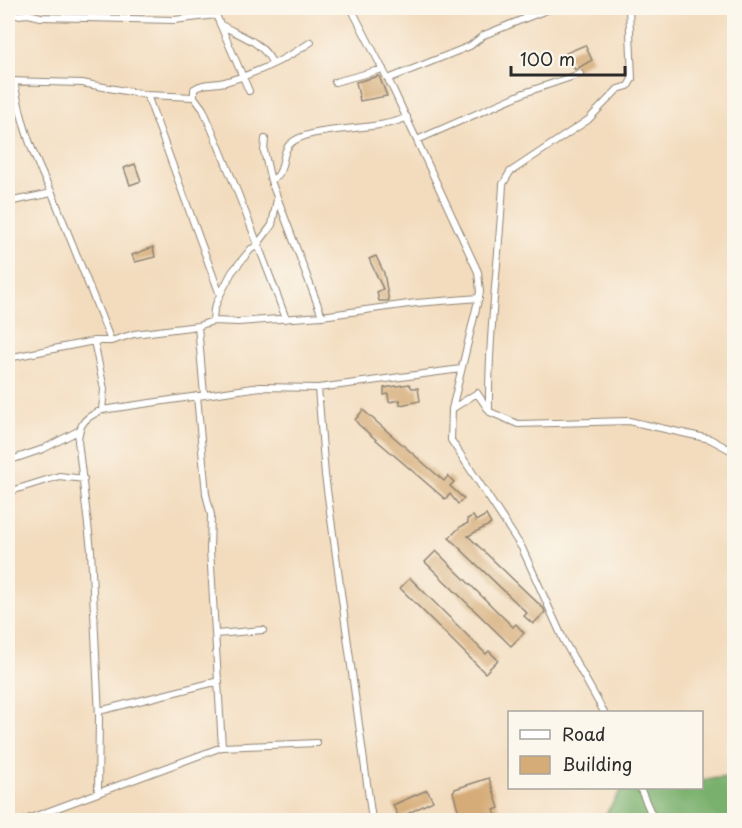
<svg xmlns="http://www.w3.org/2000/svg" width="742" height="828" viewBox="0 0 742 828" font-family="'Playpen Sans',sans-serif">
  <rect width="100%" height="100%" fill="#fbf7ec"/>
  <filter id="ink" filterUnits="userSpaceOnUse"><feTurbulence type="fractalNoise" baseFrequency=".0167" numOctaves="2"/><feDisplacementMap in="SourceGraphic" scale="12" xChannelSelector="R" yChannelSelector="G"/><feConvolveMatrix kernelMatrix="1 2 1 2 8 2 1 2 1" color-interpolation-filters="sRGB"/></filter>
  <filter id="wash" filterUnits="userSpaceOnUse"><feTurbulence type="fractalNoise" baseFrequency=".008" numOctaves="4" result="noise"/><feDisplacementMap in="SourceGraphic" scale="24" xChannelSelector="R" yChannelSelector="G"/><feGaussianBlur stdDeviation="1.35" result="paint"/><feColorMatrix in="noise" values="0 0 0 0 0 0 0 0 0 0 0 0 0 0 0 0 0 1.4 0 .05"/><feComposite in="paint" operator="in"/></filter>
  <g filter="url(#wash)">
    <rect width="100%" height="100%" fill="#f3dcbe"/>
    <!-- forest -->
    <path fill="#79b06d" stroke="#526e4c" stroke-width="1.5" d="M734 776V820H602L621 790 702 788V780Z"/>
    <g id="blocks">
      <!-- building -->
      <path fill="#d5ab77" d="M585 45 592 60 575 70 566 53Z
        M379 76 387 96 360 101 356 82Z
        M135 164 141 181 130 185 124 168Z
        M153 247 155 257 135 262 132 255Z
        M376 256 384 273 389 301H379L377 292 383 289 369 259Z
        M409 384 412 388H418L420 401 400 405V400L389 402 388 394 384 395V388Z
        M363 410 444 481 448 476 454 482 450 486 464 499 458 504 450 494 445 499 359 425 355 420Z
        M486 515 491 524 468 536 544 609 545 612 533 624 524 616 527 613 449 538 460 527 468 523 467 519 473 516 476 521Z
        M436 551 513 627 516 624 524 633 511 646 425 562Z
        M410 578 486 654 489 651 498 660 485 673 400 588Z
        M489 778 499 808 494 810 498 820H461L453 792 455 789Z
        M427 790 433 801 399 818 393 805Z"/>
    </g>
  </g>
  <g filter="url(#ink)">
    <use href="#blocks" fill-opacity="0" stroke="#8f8474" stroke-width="1.5"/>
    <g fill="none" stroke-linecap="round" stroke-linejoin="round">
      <defs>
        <path id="street" d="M213 8 249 91
          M351 8 393 89 478 272 480 292 452 409 451 440 522 548 564 641 604 712
          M559 8H589
          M8 16 28 14 41 17 174 20 216 15
          M526 18 552 8
          M221 25C241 36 261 41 272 62
          M388 79 470 46 484 35 526 18 522 8
          M8 81 82 83 147 95 220 295 214 309 213 321
          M14 81C21 121 32 157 52 193L111 341
          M335 82 383 69
          M147 95 194 97
          M265 139 264 151 271 181
          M417 140 524 93 580 74
          M8 202 52 193
          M257 245 272 225 277 199
          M220 295 232 272 251 249 258 246
          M322 316 271 181C273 179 276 177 278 175 284 168 282 153 289 145 308 124 377 133 407 117
          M286 319C260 249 233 178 203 109L194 97V89C204 82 213 85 225 82 255 74 286 59 311 42
          M198 326 204 395
          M94 341 104 389 102 410
          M8 358 94 341H111L134 334 198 326 213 321 238 322 322 316 416 303 479 298
          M318 388 325 475 372 820
          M197 396 206 494 211 515 210 550 222 747
          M452 409 477 393 490 412 518 424 629 421 710 439 734 452
          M489 410C488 335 499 260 503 184L510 172 588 120 618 89 628 86 632 79 629 8
          M8 461 43 449 78 431
          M8 492 59 476 84 479
          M216 634 263 630
          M99 711 219 681
          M640 788 654 820
          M98 793 99 717 91 550 78 441C79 423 86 417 102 410L260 387 318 388 461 369
          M25 820 222 747 317 743"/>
      </defs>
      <!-- street casing -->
      <use href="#street" stroke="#8f8474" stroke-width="8"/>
      <!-- street -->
      <use href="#street" stroke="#fff" stroke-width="6"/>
    </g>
  </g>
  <!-- margin -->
  <rect width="742" height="828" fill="none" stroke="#fbf7ec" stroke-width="30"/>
  <!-- legend -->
  <rect x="508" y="711" width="195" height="78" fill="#fbf7ec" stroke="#a8a59f" stroke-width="1.5"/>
  <rect x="520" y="730" width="30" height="9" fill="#ffffff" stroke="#a8a59f" stroke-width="1.5"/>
  <text x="562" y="741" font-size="18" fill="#2b2b2b">Road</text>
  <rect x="520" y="756" width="30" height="18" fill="#d5ab77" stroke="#a8a59f" stroke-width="1.5"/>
  <text x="562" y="771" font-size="18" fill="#2b2b2b">Building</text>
  <!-- scale -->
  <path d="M511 66v9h114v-9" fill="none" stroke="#2b2b2b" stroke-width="3"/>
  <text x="520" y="66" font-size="18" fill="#2b2b2b" stroke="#fbf7ec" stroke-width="4.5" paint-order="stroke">100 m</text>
</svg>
